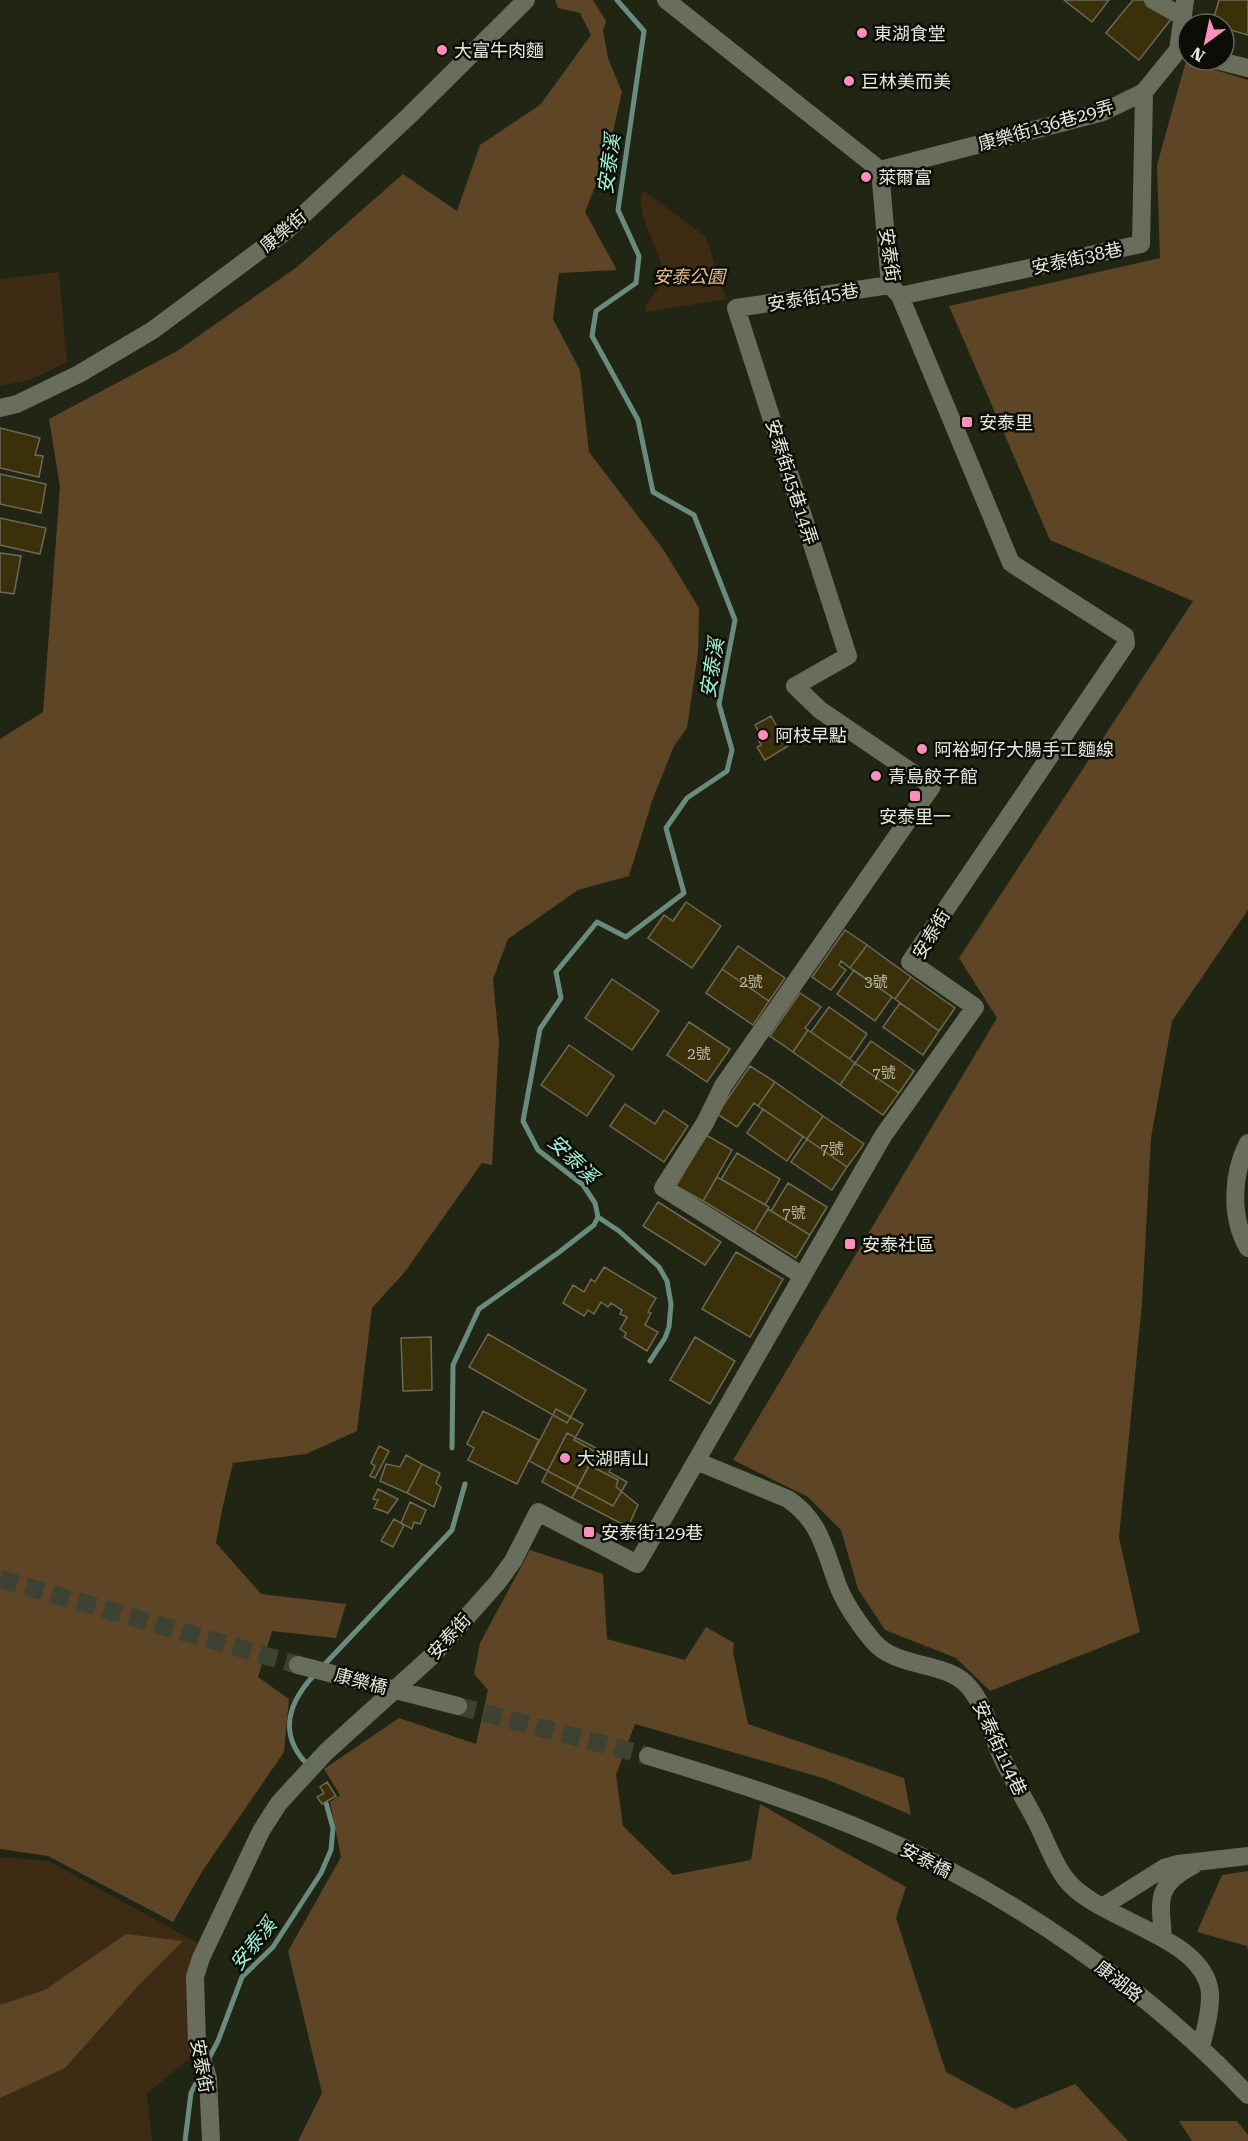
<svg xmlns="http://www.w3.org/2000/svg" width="1248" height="2141" viewBox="0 0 1248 2141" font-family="'Roboto Serif','Noto Sans TC',serif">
  <rect width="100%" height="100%" fill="#202514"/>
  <!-- green -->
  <path fill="#3e2b14" d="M643 190 706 237 726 299 647 312 645 306C649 300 656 293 659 286 672 256 632 222 643 190Z
    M59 272 67 362 30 380 0 386V279Z
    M0 1857 49 1861 207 1948 196 1972 191 2057 147 2094 152 2141H0Z"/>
  <!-- forest -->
  <path fill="#5e4526" d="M555 0H593L606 21 603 30 608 58 622 92 607 157 585 212 617 270 559 273 553 319 580 370 589 452 663 549 699 608 698 653 687 728 674 746 652 801 629 876 578 890 508 939 493 979 499 1042 492 1165 482 1163 404 1273 372 1308 357 1431 306 1454 233 1463 222 1510 216 1543 261 1594 346 1604 336 1638 272 1631 258 1677 289 1699 284 1752 203 1870 173 1922 48 1856 0 1849V739L43 712 60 487 49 419 177 351 297 267 403 174 457 211 480 145 540 105 591 35 580 13 558 8Z
    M1186 61 1248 80V910L1172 1021 1151 1138 1142 1304 1119 1538 1140 1632 990 1691 956 1658 885 1630 858 1589 841 1530 808 1497 733 1460 997 1018 959 958 1193 601 1050 540 949 306 1160 258 1157 165Z
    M530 1550 603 1574 607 1639 685 1660 706 1627 734 1643 733 1652 748 1724 904 1778 911 1815 826 1779 635 1724 616 1775 623 1826 673 1875 751 1860 760 1804 906 1887 896 1918 946 2072 1015 2109 1075 2084 1128 2141H298L322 2093 288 1951 341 1857 330 1802 340 1795 324 1769 399 1718 476 1744 488 1690 474 1674 480 1643Z
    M1248 1871V1951L1247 1946 1197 1932 1222 1875Z
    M126 1934 183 1941 138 1986 65 2068 0 2098V2005L45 1990Z
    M1179 2121H1237L1248 2135V2141H1192Z"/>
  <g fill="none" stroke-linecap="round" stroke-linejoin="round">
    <!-- stream -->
    <path stroke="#6a8c7f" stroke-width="5" d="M598 1217 619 1231 659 1267 667 1281 671 1304 669 1327 665 1338 650 1361
      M452 1448 453 1365 479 1309 558 1253 594 1225 598 1217 595 1203 583 1185 538 1150 523 1121 540 1029 561 998 556 972 597 922 626 937 684 893 666 828 687 798 727 771 732 750 719 704 735 620 694 515 653 492 638 420 592 336 596 311 636 283 639 256 618 210 644 31 617 0
      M323 1666 452 1530 465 1484
      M306 1763C277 1732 290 1700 316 1673
      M208 2060 218 2041 242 1977 273 1947 321 1873 331 1850 333 1828 326 1803
      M185 2141 191 2093 201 2073"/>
  </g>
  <!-- building -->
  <path fill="#3a310a" stroke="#6e6955" stroke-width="1.5" d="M1064 0H1109L1092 22Z
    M1133 0H1150L1172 18 1139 60 1106 33Z
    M1219 0H1248V35L1224 28V24H1212Z
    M0 428 40 438 35 455 43 456 39 477 0 468Z
    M0 474 46 484 41 513 0 504Z
    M0 518 46 528 40 554 0 545Z
    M0 553 21 556 14 594 0 592Z
    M771 716 788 746 765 760 757 747 761 745 757 737 760 735 755 725Z
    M686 902 721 926 692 968 648 938 664 915 673 921Z
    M845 930 867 945 850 968 841 961 839 965 846 970 831 990 812 977Z
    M867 945 911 977 895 999 850 968Z
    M738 946 785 978 769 1001 722 969Z
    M722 969 769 1001 753 1025 706 993Z
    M854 970 892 997 875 1021 837 994Z
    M911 977 955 1008 939 1031 895 999Z
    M612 979 659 1011 632 1050 585 1018Z
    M800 993 821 1007 805 1028 808 1030 793 1052 770 1036Z
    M900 1003 939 1031 923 1055 883 1027Z
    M829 1007 867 1034 850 1059 811 1032Z
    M689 1022 730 1049 707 1082 667 1055Z
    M808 1030 855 1063 840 1085 793 1052Z
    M871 1041 914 1071 899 1093 855 1063Z
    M569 1045 614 1076 587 1116 541 1085Z
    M855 1063 899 1093 883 1115 840 1085Z
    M750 1066 775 1082 758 1106 754 1103 737 1127 717 1114Z
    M775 1082 823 1116 807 1139 758 1106Z
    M625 1104 655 1124 664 1110 688 1126 664 1162 610 1126Z
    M763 1109 803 1137 787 1161 747 1133Z
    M823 1116 864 1144 847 1167 807 1139Z
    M706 1135 732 1150 703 1201 676 1186Z
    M807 1139 847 1167 832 1190 791 1162Z
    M737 1153 780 1179 765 1205 721 1179Z
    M717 1177 769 1207 754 1232 703 1201Z
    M788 1183 827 1207 810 1235 771 1211Z
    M658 1202 721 1242 705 1265 643 1226Z
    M768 1209 810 1235 796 1258 754 1232Z
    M736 1252 783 1279 750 1337 702 1309Z
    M604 1267 656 1298 648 1312 651 1313 645 1325 658 1332 647 1351 624 1337 626 1333 620 1329 627 1317 620 1314 622 1310 611 1303 608 1307 601 1302 594 1314 588 1310 584 1316 563 1303 573 1285 584 1292 591 1279 595 1282Z
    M488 1334 586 1390 567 1423 469 1367Z
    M431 1337 432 1390 403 1391 401 1338Z
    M695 1337 735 1361 710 1404 670 1380Z
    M556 1409 583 1424 574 1440 601 1455 598 1461 611 1468 609 1472 627 1482 613 1506 529 1461Z
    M483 1411 539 1440 517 1484 468 1460 474 1448 467 1444Z
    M567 1433 598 1449 572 1498 542 1482Z
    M379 1446 389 1451 375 1478 370 1476 375 1466 371 1463Z
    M406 1455 422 1464 407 1493 380 1481 386 1464 400 1467Z
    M422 1464 440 1473 436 1483 441 1487 434 1507 407 1493Z
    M589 1465 618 1480 616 1487 638 1505 628 1527 572 1498Z
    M378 1489 398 1499 388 1513 374 1508 378 1500 373 1499Z
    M410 1502 426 1510 420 1524 414 1522 412 1529 401 1523Z
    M394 1519 404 1525 393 1547 381 1541Z
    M327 1782 336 1796 322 1804 317 1797 324 1793 320 1787Z"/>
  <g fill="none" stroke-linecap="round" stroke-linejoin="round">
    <!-- minor-tunnel -->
    <path stroke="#3d4232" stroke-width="18" stroke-dasharray="18 9" stroke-linecap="butt" d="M0 1579 298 1665
      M458 1706 648 1756"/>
    <!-- minor -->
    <path stroke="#686e5b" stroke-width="18" d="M1153 0 1183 17
      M1216 60 1248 68
      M880 170 1103 112 1144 92 1178 50 1185 0
      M900 296 1141 244 1144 92
      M0 408 17 404 79 374 153 330 286 231 411 114 526 0
      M1248 1143C1232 1174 1230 1217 1248 1248
      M803 1276 663 1188 705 1123 723 1086 932 786 820 710 795 686 848 656 736 308 890 285
      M696 1461 788 1499C820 1521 824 1548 837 1583 843 1601 860 1626 873 1641 897 1670 947 1660 969 1687 985 1706 991 1731 1000 1753 1011 1778 1026 1801 1038 1825 1047 1843 1053 1862 1065 1878 1096 1921 1205 1935 1210 1993 1211 2011 1205 2030 1201 2047
      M298 1665 458 1706
      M648 1756C725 1779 801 1803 875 1835 1009 1892 1148 1989 1248 2095
      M1102 1907 1164 1868 1178 1864 1248 1856
      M1163 1938C1160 1899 1155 1885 1194 1865
      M211 2141 208 2078 197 2043 195 1977 201 1958 261 1831 279 1803 326 1752 433 1655 497 1583 513 1561 538 1512 637 1564 883 1136 975 1007 910 962 1126 644 1125 636 1011 563 900 296 890 285 880 170 666 0"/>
  </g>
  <!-- markers -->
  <g fill="#fe8ebc" stroke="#0b0d06" stroke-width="2">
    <circle cx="862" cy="33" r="6"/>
    <circle cx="442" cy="50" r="6"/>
    <circle cx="849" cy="81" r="6"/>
    <circle cx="866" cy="177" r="6"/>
    <rect x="961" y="416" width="12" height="12" rx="3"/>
    <circle cx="763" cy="735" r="6"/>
    <circle cx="922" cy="749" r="6"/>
    <circle cx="876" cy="776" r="6"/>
    <rect x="909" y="790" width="12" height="12" rx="3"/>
    <rect x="844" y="1238" width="12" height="12" rx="3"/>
    <circle cx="565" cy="1458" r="6"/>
    <rect x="583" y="1526" width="12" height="12" rx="3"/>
  </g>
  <g text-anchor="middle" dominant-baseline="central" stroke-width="5" stroke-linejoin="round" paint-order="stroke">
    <!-- number labels -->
    <g font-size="15" fill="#babaa8">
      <text x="751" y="982">2號</text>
      <text x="876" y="982">3號</text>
      <text x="699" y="1054">2號</text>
      <text x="884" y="1073">7號</text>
      <text x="832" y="1149">7號</text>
      <text x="794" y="1213">7號</text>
    </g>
    <!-- poi labels -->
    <g font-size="18" fill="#e4e8dd" stroke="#0b0d06" text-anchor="start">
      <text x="874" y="33">東湖食堂</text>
      <text x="454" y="50">大富牛肉麵</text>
      <text x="861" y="81">巨林美而美</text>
      <text x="878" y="177">萊爾富</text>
      <text x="979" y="422">安泰里</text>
      <text x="775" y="735">阿枝早點</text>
      <text x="934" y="749">阿裕蚵仔大腸手工麵線</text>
      <text x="888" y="776">青島餃子館</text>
      <text x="915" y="816" text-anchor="middle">安泰里一</text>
      <text x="862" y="1244">安泰社區</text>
      <text x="577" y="1458">大湖晴山</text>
      <text x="601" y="1532">安泰街129巷</text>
    </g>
    <!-- street labels -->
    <g font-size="18" fill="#e4e8dd" stroke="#0b0d06">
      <text transform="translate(1046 125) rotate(-16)">康樂街136巷29弄</text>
      <text transform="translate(283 231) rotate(-40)">康樂街</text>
      <text transform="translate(890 255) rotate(82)">安泰街</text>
      <text transform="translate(1077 258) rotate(-12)">安泰街38巷</text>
      <text transform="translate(813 297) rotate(-9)">安泰街45巷</text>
      <text transform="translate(792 482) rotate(72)">安泰街45巷14弄</text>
      <text transform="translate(931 934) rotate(-59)">安泰街</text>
      <text transform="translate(449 1636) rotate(-48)">安泰街</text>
      <text transform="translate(361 1681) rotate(15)">康樂橋</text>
      <text transform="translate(1000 1748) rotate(65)">安泰街114巷</text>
      <text transform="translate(926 1860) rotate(27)">安泰橋</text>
      <text transform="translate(1119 1981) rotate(38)">康湖路</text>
      <text transform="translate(202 2066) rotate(80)">安泰街</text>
    </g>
    <!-- park labels -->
    <g font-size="18" font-style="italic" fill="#ebbe88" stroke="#0b0d06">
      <text x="689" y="276">安泰公園</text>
    </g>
    <!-- water labels -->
    <g font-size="20" font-style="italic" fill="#9ff0d7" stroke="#0b0d06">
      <text transform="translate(609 164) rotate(-82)">安泰溪</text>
      <text transform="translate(712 668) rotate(-81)">安泰溪</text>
      <text transform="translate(573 1159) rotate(44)">安泰溪</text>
      <text transform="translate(253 1944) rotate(-51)">安泰溪</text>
    </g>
  </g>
  <!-- north arrow -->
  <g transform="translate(1206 42) rotate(213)"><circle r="28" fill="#0b0d06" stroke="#62655c" stroke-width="1.5"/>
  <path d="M0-4.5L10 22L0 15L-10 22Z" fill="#fe8ebc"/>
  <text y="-9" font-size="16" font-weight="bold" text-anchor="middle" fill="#e4e8dd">N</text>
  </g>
</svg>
